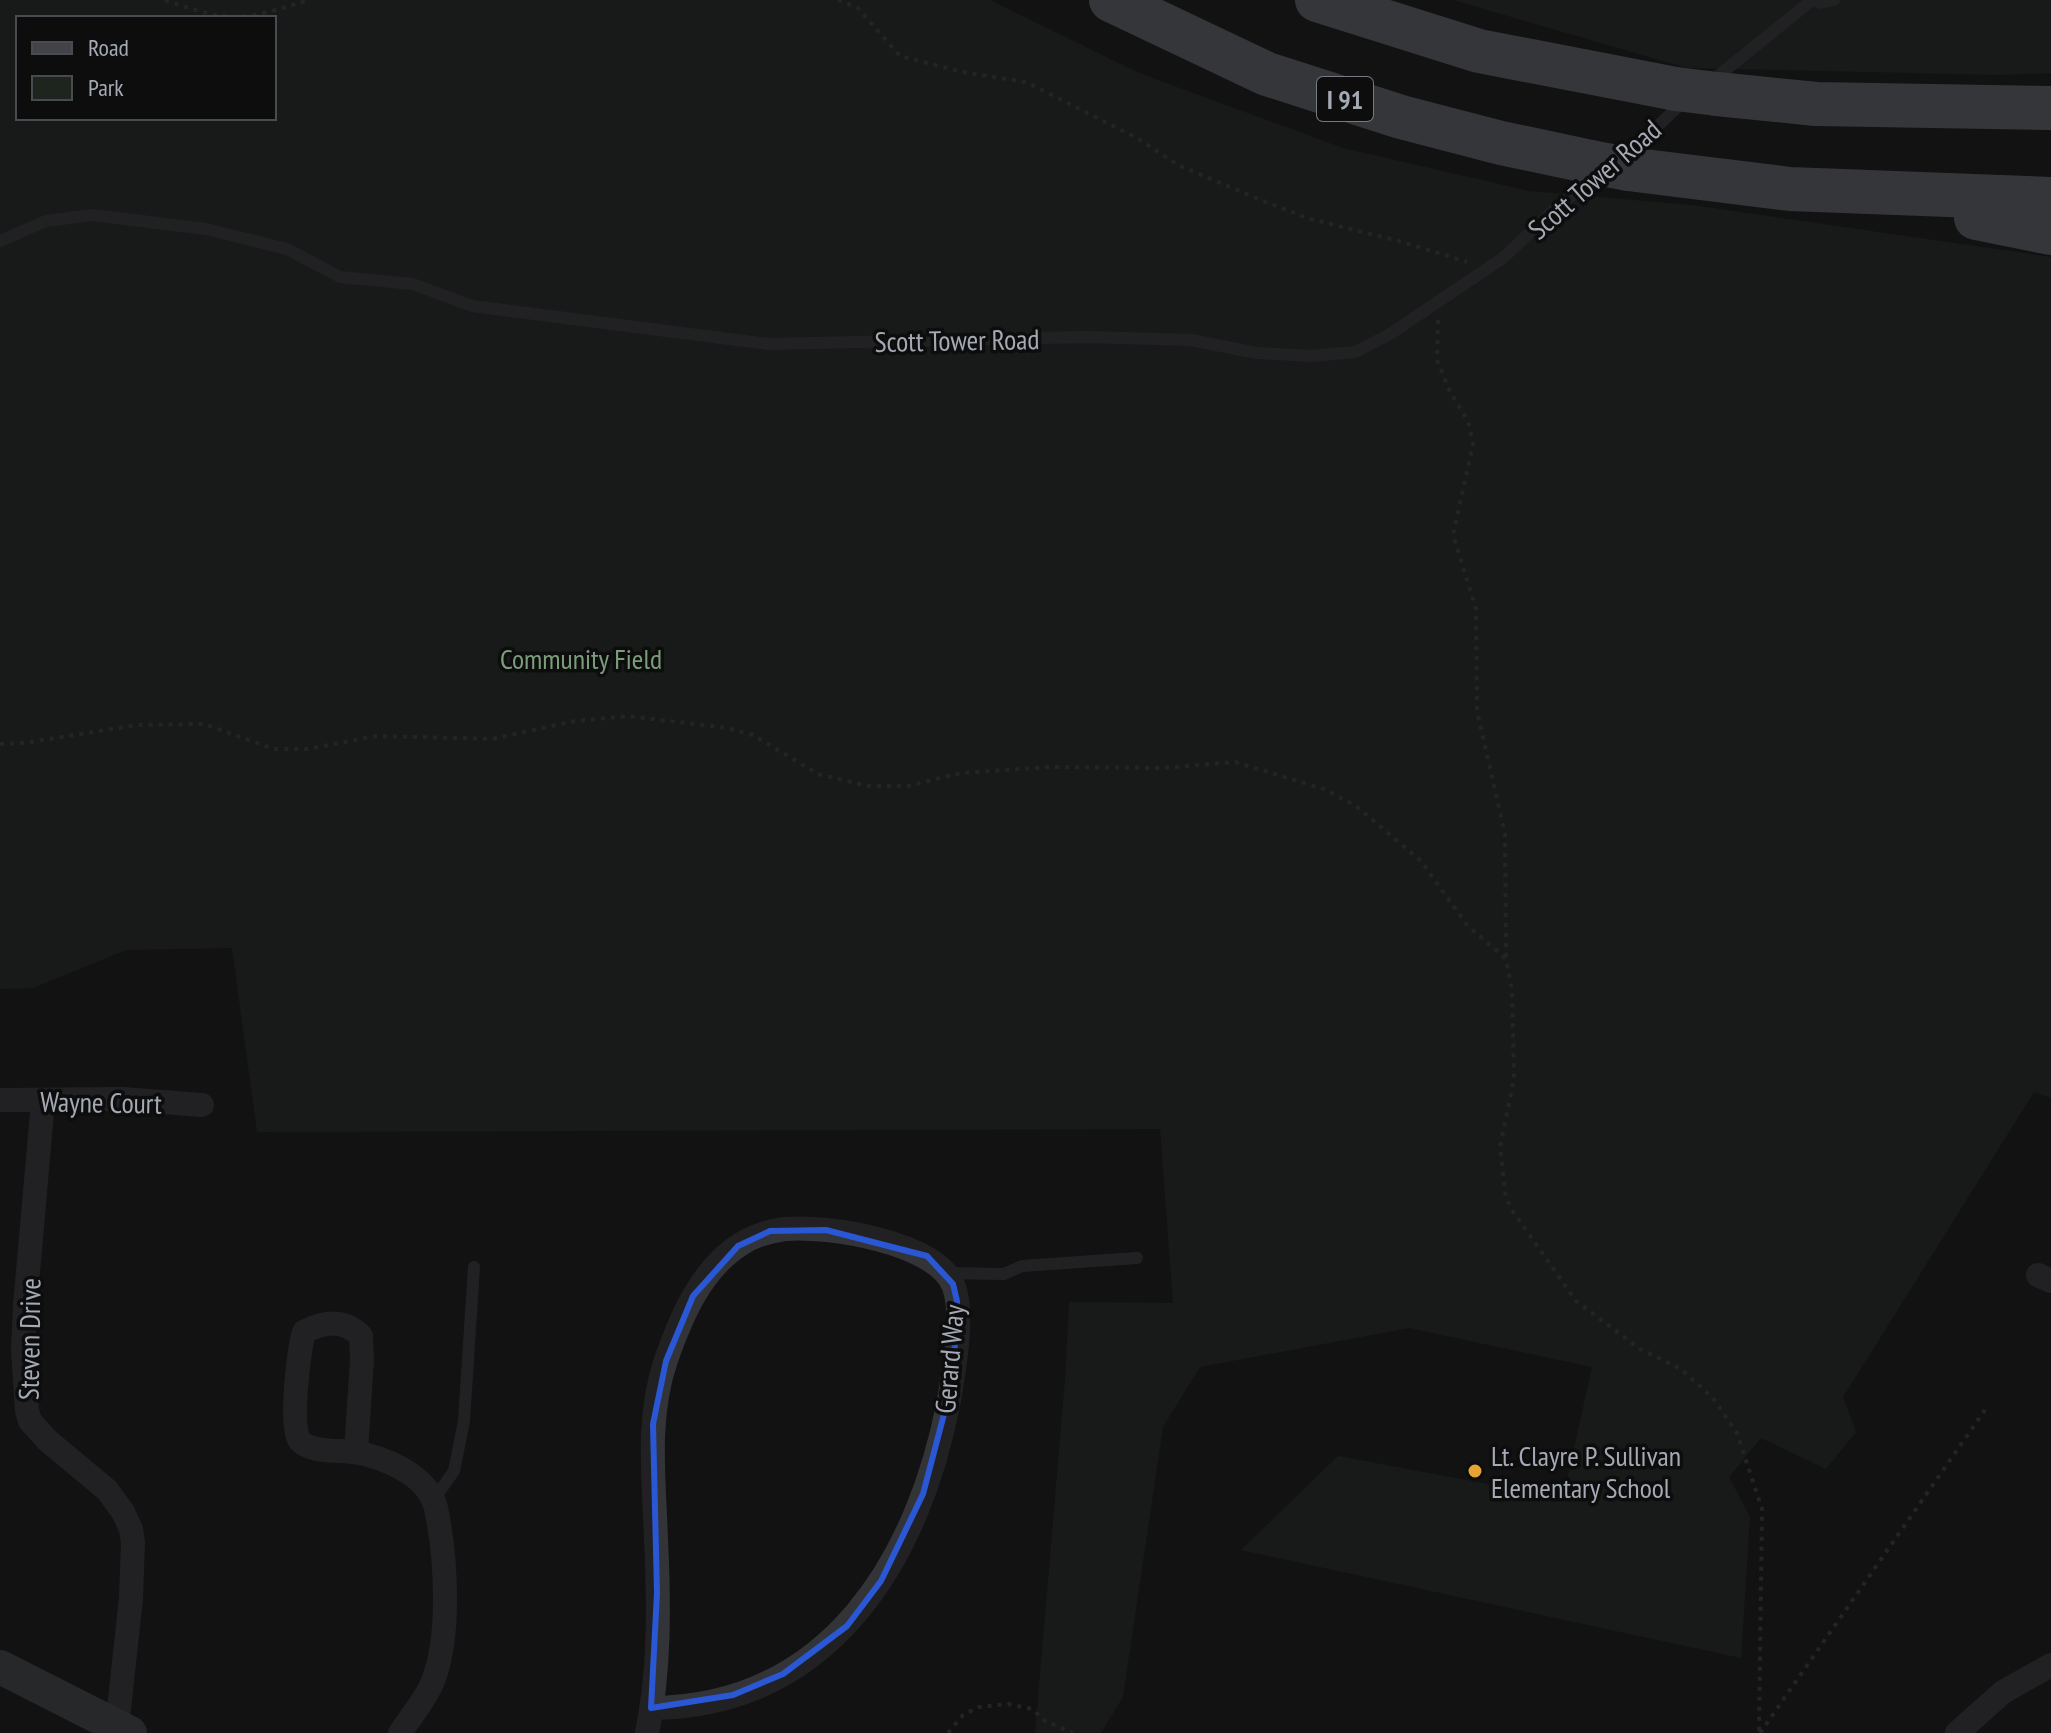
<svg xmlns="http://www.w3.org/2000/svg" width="2051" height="1733" viewBox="0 0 2051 1733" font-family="'PT Sans Narrow',sans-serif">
  <rect width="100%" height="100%" fill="#121213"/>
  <!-- green -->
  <path fill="#1e251f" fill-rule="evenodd" d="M0 0H990L1139 73 1343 148 1529 191 1692 205 2051 257V1098L2034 1092 1843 1397 1856 1432 1826 1469 1761 1438 1729 1477 1750 1517 1741 1658 1241 1550 1338 1456 1563 1498 1592 1367 1409 1328 1200 1367 1163 1427 1123 1697 1101 1733H1035L1065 1380 1069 1302 1173 1303 1160 1129 257 1132 232 948 126 950 33 988 0 989ZM18 18H274V118H18Z
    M1453 0H2051V73L2000 75 1687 68Z"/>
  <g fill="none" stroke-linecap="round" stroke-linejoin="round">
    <!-- path -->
    <path stroke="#393b3f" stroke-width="4" stroke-dasharray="4 6" stroke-linecap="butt" d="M165 0C229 23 243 21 308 0
      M838 0 858 8 900 56 962 72 1026 82 1137 138 1178 165 1256 198 1310 219 1399 241 1467 262
      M1438 320 1437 360 1450 392 1468 421 1473 444 1453 535 1476 609 1477 711 1505 834 1506 958
      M0 744 24 743 137 725 204 724 274 749H308L376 736 492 739 575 721 629 716 726 728 753 735 818 774 868 786H908L961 773 1050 767 1163 768 1235 762 1324 789 1356 806 1421 861 1467 925 1506 959 1512 990 1514 1079 1500 1147 1506 1198 1514 1213 1576 1301 1640 1349 1681 1369 1713 1398 1737 1433 1762 1509 1759 1733
      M948 1733 963 1715 979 1707 1008 1704 1032 1709 1045 1721 1073 1733
      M1760 1733 1985 1410"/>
    <!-- lane -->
    <path stroke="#333438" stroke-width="12" d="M1812 0 1820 3 1834 0
      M1712 81 1812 0
      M1625 157 1684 101
      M0 241 46 221 92 215 206 229 287 249 340 277 413 284 472 306 768 344 1087 337 1191 340 1257 353 1312 356 1355 352 1390 334 1503 258 1558 206 1600 175
      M946 1273 1004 1274 1022 1266 1137 1258
      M434 1499 454 1471 464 1421 474 1267"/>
    <!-- street -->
    <path stroke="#333438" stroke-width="24" d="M0 1100 122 1099 202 1105
      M43 1101 25 1306 23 1350 27 1411 30 1421 47 1440 107 1490 123 1512 131 1529 133 1543 131 1598 117 1727
      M2038 1275 2051 1281
      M356 1452 362 1360 361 1336C344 1319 325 1321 304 1332 299 1348 289 1430 300 1441 311 1453 339 1450 354 1452 384 1457 428 1475 436 1508 446 1556 451 1635 433 1681 426 1699 411 1716 400 1733
      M647 1733C660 1670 659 1603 656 1539 654 1479 646 1418 666 1360 681 1317 701 1269 741 1244 755 1235 769 1231 785 1229 826 1225 939 1242 954 1287 964 1315 954 1370 949 1400 919 1558 831 1707 651 1708
      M1957 1733 2003 1692 2051 1665"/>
    <!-- secondary -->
    <path stroke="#414348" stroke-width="34" d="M0 1667 130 1733"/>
    <!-- highway -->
    <path stroke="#5f6268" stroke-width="44" d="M1111 0 1267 74 1401 117 1501 143 1591 162
      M1317 0 1479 51 1676 89
      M1717 94 1816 104 2051 108
      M1628 169 1790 189 2051 199
      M1976 218 2051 233"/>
    <!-- highway-bridge -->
    <path stroke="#5f6268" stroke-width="44" d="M1676 89 1717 94
      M1591 162 1628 169"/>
  </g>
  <!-- marked area -->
  <path d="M0 0H2051V1733H0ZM826 1230 927 1256 953 1284 957 1301 953 1380 923 1494 881 1581 847 1626 783 1674 733 1695 651 1708 657 1593 653 1424 666 1361 693 1296 738 1246 770 1231Z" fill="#121213" fill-opacity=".55" fill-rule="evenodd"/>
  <path fill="none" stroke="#2a57d4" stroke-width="6" stroke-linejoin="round" d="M826 1230 927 1256 953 1284 957 1301 953 1380 923 1494 881 1581 847 1626 783 1674 733 1695 651 1708 657 1593 653 1424 666 1361 693 1296 738 1246 770 1231Z"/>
  <!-- markers -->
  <circle fill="#e7a336" stroke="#0d0d0e" stroke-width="3" cx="1475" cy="1471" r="8"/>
  <g text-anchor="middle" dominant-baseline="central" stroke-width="7" stroke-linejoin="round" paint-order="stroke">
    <!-- shield labels -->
    <rect fill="#0d0d0e" stroke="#777a82" stroke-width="2" x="1317" y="77" width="56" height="44" rx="6"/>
    <g font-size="26" font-weight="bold" fill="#a4a9b3">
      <text x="1345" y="99">I 91</text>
    </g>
    <!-- street labels -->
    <g font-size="28" fill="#a4a9b3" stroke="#0d0d0e">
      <text transform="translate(1594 179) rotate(-41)">Scott Tower Road</text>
      <text transform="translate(957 340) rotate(-1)">Scott Tower Road</text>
      <text transform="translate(101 1102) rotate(1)">Wayne Court</text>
      <text transform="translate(29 1339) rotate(-89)">Steven Drive</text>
      <text transform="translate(949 1359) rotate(-85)">Gerard Way</text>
    </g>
    <!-- park labels -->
    <g font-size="28" fill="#7c9d7c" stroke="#0d0d0e">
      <text x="581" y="658">Community Field</text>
    </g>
    <!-- poi labels -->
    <g font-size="28" fill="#a4a9b3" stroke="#0d0d0e" text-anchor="start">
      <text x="1491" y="1455">Lt. Clayre P. Sullivan<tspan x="1491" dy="32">Elementary School</tspan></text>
    </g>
  </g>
  <!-- legend -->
  <rect x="16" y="16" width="260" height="104" fill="#0d0d0e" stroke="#494b50" stroke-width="2"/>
  <rect x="32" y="42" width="40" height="12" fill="#414348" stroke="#494b50" stroke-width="2"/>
  <text x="88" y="56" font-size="24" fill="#a4a9b3">Road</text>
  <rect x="32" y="76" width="40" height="24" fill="#1e251f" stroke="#494b50" stroke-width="2"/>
  <text x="88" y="96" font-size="24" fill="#a4a9b3">Park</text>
</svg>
